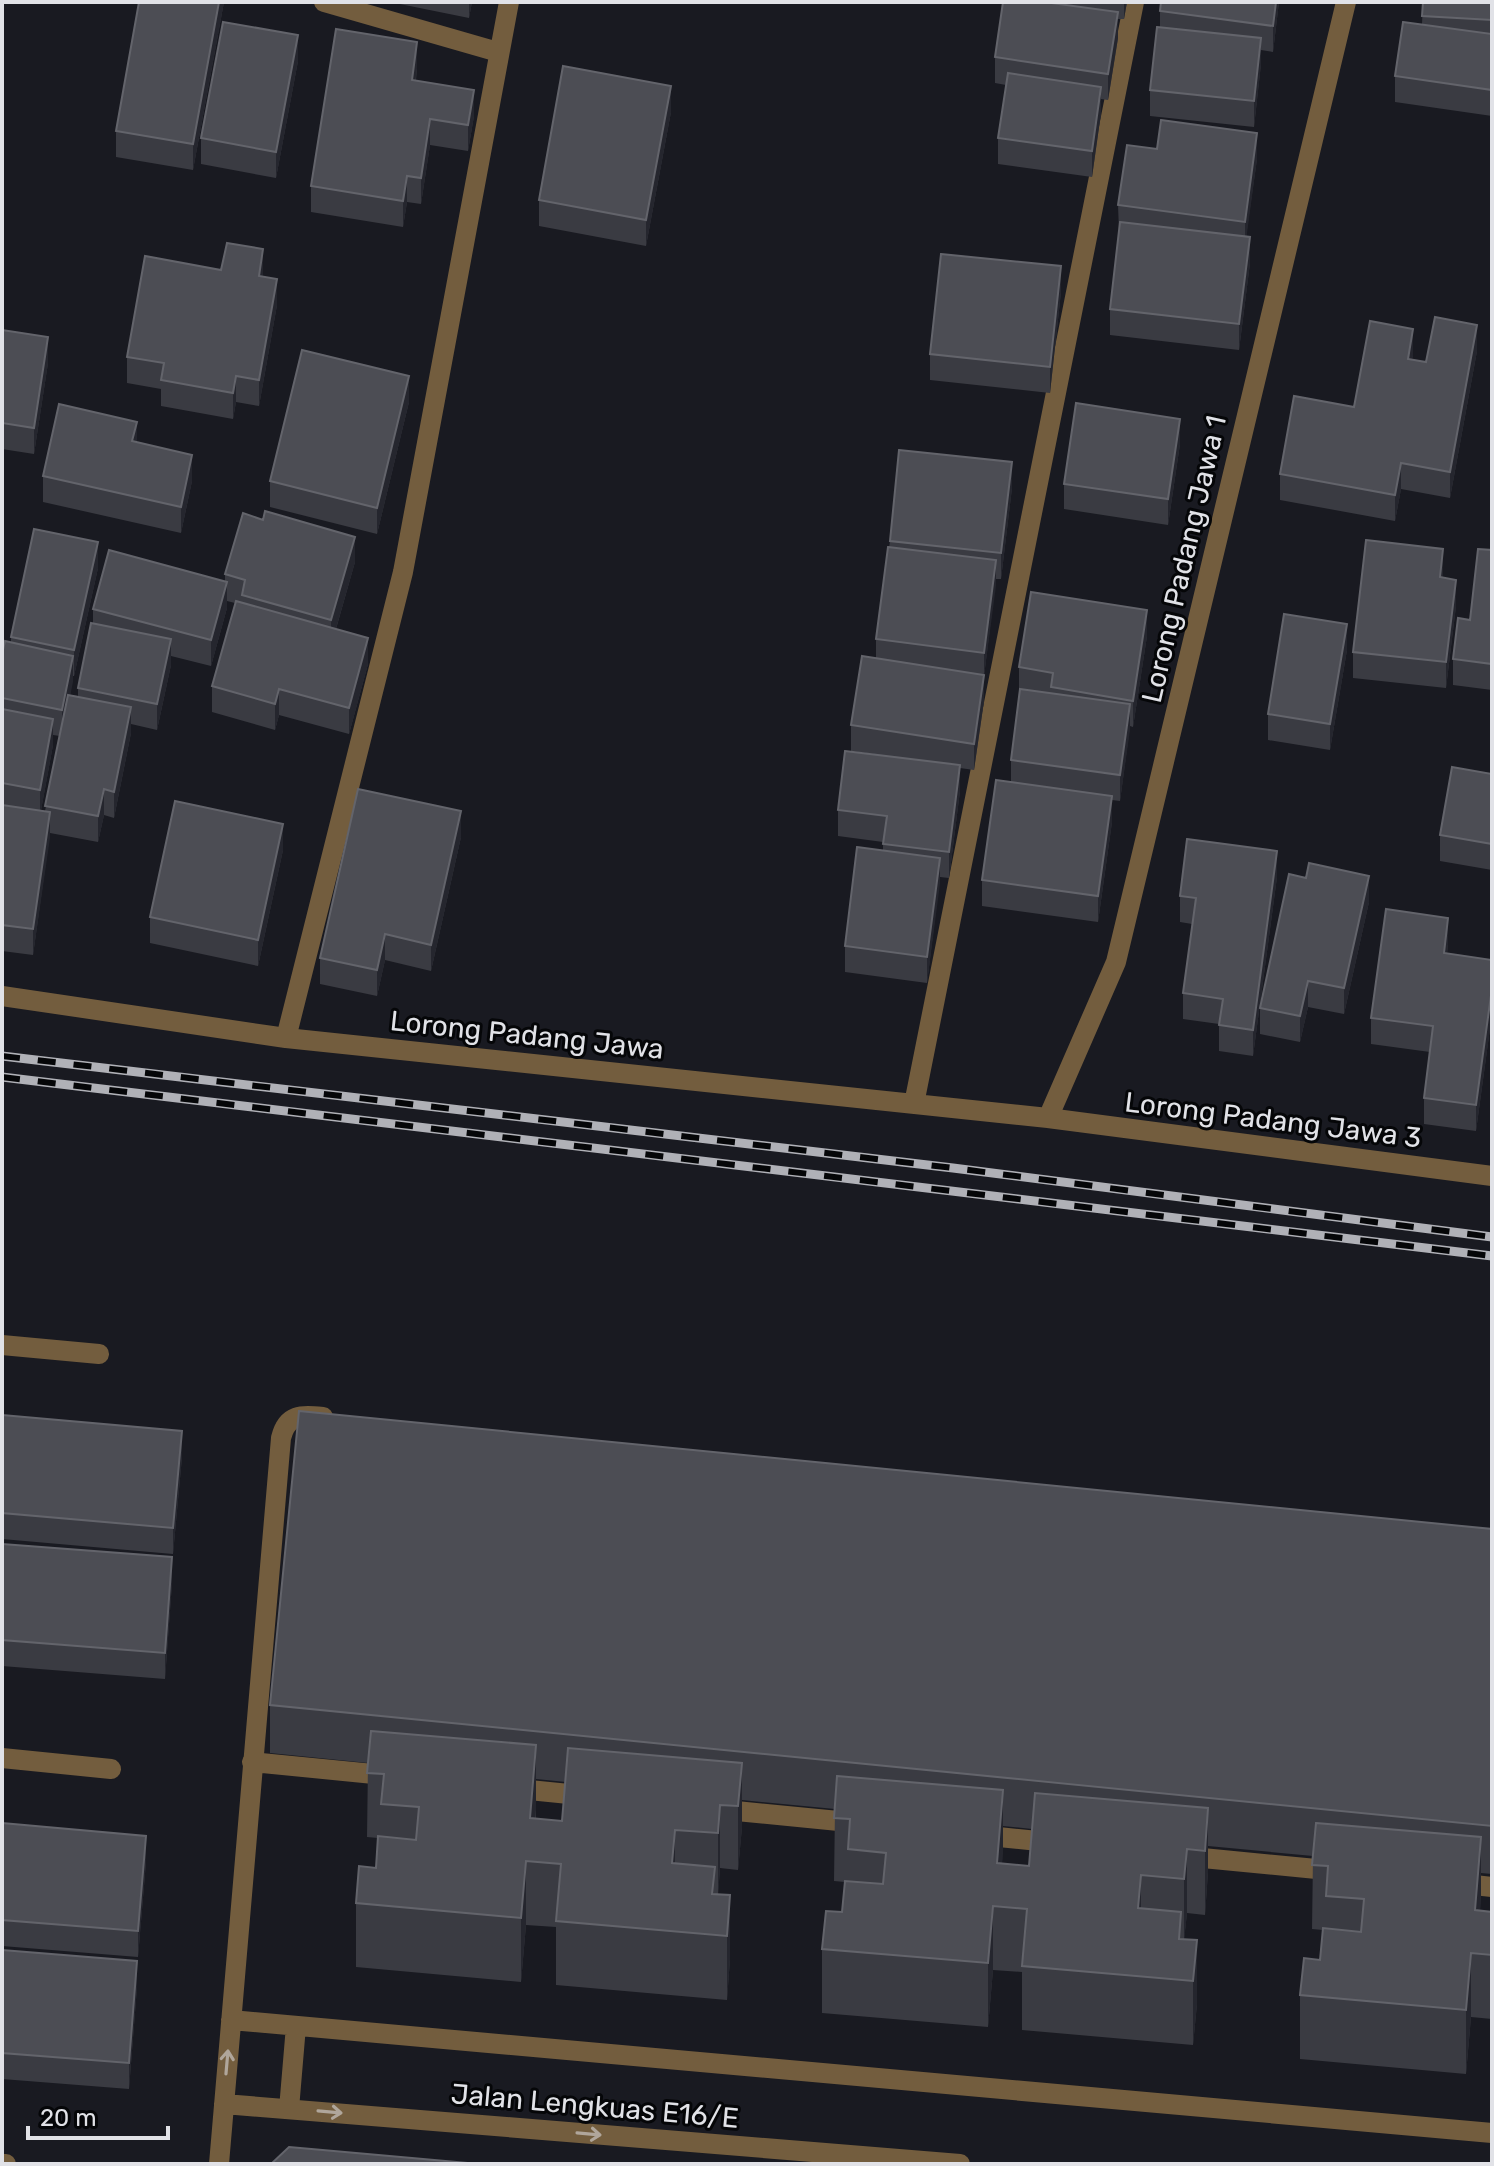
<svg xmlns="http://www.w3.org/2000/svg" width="1494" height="2166" viewBox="0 0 1494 2166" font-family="Rubik,sans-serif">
  <rect width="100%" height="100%" fill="#191a21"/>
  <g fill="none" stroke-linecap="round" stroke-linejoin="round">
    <!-- minor -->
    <path stroke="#735d3e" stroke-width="20" d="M324 2 498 52
      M2 996 286 1038 1048 1118 1492 1176
      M286 1038 403 572 509 2
      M914 1104 1134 2
      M1048 1118 1116 962 1346 2
      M2 1345 99 1354
      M2 1758 111 1769
      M252 1762 394 1776
      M509 1788 589 1796
      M716 1809 859 1823
      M979 1835 1058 1843
      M1182 1856 1337 1871
      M1456 1883 1492 1887
      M231 2020 1492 2133
      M224 2104 960 2164
      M289 2109 296 2026
      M2 2164H6
      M219 2164 281 1438C287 1414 301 1415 323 1417"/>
    <defs>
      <path id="rail" d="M2 1056 953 1168 1492 1237
        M2 1077 1492 1256"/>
    </defs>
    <!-- rail casing -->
    <use href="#rail" stroke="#b0b1b7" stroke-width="9"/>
    <!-- rail -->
    <use href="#rail" stroke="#050608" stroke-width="6" stroke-dasharray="18" stroke-linecap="butt"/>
  </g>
  <!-- wall -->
  <path fill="#3a3b42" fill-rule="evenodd" d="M224 2 193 170 116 157V131Z
    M390 2H472L469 18Z
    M1003 2H1127L1124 19H1118V38L1108 100 1101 99V113L1092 177 998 164V138L1006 85 995 83V57Z
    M1279 2 1273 52 1261 50V64L1254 127 1150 116V90L1160 27V11Z
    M1423 2H1492V116L1395 102V76L1422 24Z
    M298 61 276 178 201 164V138Z
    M417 68 416 80 474 116 468 151 430 145 421 204 407 202 403 227 311 212V186Z
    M671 112 646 246 539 226V200Z
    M1157 149 1257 159 1246 236 1250 263 1239 350 1110 335V309L1119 231 1118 205Z
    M263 277 277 305 259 406 236 402 233 419 161 406V389L127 383V357Z
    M1061 292 1050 393 930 380V354Z
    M2 330 48 363 34 454 2 449Z
    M1477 351 1450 498 1401 489 1395 521 1280 500V474L1354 407 1413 355 1412 359 1426 362Z
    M409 402 377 534 270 507V481Z
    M137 442 192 481 181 533 43 502V476Z
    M1180 444 1168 525 1064 509V484Z
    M1012 488 1001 579H996L984 676V701L974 770 960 768V791L949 878 940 877 927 983 845 972V946L883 850V842L838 836V810L874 754 851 751V725L876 658V639L890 541Z
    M1492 550V690L1453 685V659L1470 620Z
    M355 562 336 629 368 664 349 734 279 715 275 730 212 712V686L235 603 227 601V608L211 666 171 656V665L157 730 131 724V733L114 818 104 815 98 842 50 833 33 955 2 951V654L11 643V637L98 568 74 676H73L70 695 78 696V688L93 623V609L225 581V574ZM53 735 60 736 45 811 41 810 53 745Z
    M1443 578 1456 606 1446 688 1353 678V652Z
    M1147 636 1133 727 1130 726 1120 801 1112 800V822L1098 922 982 906V880L1011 782V760L1019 693V667Z
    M1347 650 1330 750 1268 740V714Z
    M1492 774V870L1440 861V835Z
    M461 837 431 971 385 960 377 996 320 984V958Z
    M283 850 258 966 150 943V917Z
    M1277 877 1253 1056 1219 1051V1024L1183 1019V993L1192 924 1180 922V896Z
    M1369 902 1344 1014 1308 1007 1300 1042 1260 1034V1008Z
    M1448 944 1447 954 1492 960V1014L1476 1131 1424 1124V1098L1430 1052 1371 1044V1018Z
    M2 1415 182 1457 173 1554 2 1539Z
    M1492 1529V1874L1481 1873 1480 1911 1492 1912V2019L1471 2017 1466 2074 1300 2059V1995L1320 1960 1323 1930 1312 1929 1313 1856 1208 1846V1872L1205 1915 1187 1913 1184 1939 1197 1940V2004L1193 2045 1022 2030V1972L993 1970 988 2027 822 2013V1949L842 1912 845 1882 834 1881 835 1809 742 1800V1827L738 1870 720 1868 718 1894 730 1895V1959L727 2000 556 1985V1927L526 1925 521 1982 356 1967V1903L376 1868 378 1838 367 1837 368 1763 270 1753V1705ZM536 1779 566 1782 562 1821 536 1819ZM1003 1826 1032 1829 1029 1866 1002 1864Z
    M2 1544 172 1583 165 1679 2 1666Z
    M2 1823 146 1862 138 1957 2 1946Z
    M2 1950 137 1987 129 2089 2 2079Z"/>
  <!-- shaded-wall -->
  <path fill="#25262e" d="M219 2H224L193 170V144Z
    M469 2H472L469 18Z
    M1124 2H1127L1124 19Z
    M1276 2H1279L1273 52V26Z
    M1118 12V38L1108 100V74Z
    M298 35V61L276 178V152Z
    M1261 38V64L1254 127V101Z
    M417 42V68L412 106V80Z
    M671 86V112L646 246V220Z
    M1101 87V113L1092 177V151Z
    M474 90V116L468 151V125Z
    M430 119V145L421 204V178Z
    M1257 133V159L1245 248V222Z
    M407 176V202L403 227V201Z
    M1250 237V263L1239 350V324Z
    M263 249V275L259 302V276Z
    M1061 266V292L1050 393V367Z
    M277 279V305L259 406V380Z
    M1477 325V351L1450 498V472Z
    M1413 329V355L1408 385V359Z
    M48 337V363L34 454V428Z
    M236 376V402L233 419V393Z
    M409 376V402L377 534V508Z
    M1180 419V444L1168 525V499Z
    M137 422V448L132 441Z
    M192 455V481L181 533V507Z
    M1012 462V488L1001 579V553Z
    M1401 463V489L1395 521V495Z
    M355 537V562L331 646V620Z
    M98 542V568L74 676V650Z
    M1443 549V575L1440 603V577Z
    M996 560V586L984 676V701L974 770V744L984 678V653Z
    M1456 580V606L1446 688V662Z
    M227 582V608L211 666V640Z
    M1147 610V636L1133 727V701Z
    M1347 624V650L1330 750V724Z
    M368 638V664L349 734V708Z
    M171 639V665L157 730V704Z
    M73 656V682L62 736V710Z
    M279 689V715L275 730V704Z
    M1130 704V730L1120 801V775Z
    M131 707V733L114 818V792Z
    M53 719V745L40 816V790Z
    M960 765V791L949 878V852Z
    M104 789V815L98 842V816Z
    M1112 796V822L1098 922V896Z
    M461 811V837L431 971V945Z
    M50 812V838L33 955V929Z
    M283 824V850L258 966V940Z
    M1277 851V877L1253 1056V1030Z
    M940 858V884L927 983V957Z
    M1369 876V902L1344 1014V988Z
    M1448 918V944L1444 979V953Z
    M385 934V960L377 996V970Z
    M1308 981V1007L1300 1042V1016Z
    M1492 988V1014L1476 1131V1105Z
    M182 1431V1457L173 1554V1528Z
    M172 1557V1583L165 1679V1653Z
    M536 1745V1809L532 1862 530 1818Z
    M742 1763V1827L738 1870V1806Z
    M1003 1790V1854L998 1906 997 1863Z
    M720 1805V1868L718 1897V1833Z
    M1208 1808V1872L1205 1915V1851Z
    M675 1830V1893L672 1863Z
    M146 1836V1862L138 1957V1931Z
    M1481 1837V1901L1476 1954 1475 1910Z
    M1187 1849V1913L1184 1942V1879Z
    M526 1861V1925L521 1982V1918Z
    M1141 1875V1939L1138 1908Z
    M730 1895V1959L727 2000V1936Z
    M993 1906V1970L988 2027V1963Z
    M1197 1940V2004L1193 2045V1981Z
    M1471 1953V2017L1466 2074V2010Z
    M137 1961V1987L129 2089V2063Z"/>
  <!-- building -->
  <path fill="#4c4d54" stroke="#63646b" stroke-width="2" d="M139 2H219L193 144 116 131Z
    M1003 2H1044L1118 12 1108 74 995 57Z
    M1161 2H1276L1273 26 1160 11Z
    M1423 2H1492V20L1422 16Z
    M223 22 298 35 276 152 201 138Z
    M1403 22 1492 34V90L1395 76Z
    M1157 27 1261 38 1254 101 1150 90Z
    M336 29 417 42 412 80 474 90 468 125 430 119 421 178 407 176 403 201 311 186Z
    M563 66 671 86 646 220 539 200Z
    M1008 73 1101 87 1092 151 998 138Z
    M1161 120 1257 133 1245 222 1118 205 1127 145 1157 149Z
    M1120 222 1250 237 1239 324 1110 309Z
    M227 243 263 249 259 276 277 279 259 380 236 376 233 393 161 380 164 363 127 357 145 256 221 270Z
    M941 254 1061 266 1050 367 930 354Z
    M1435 317 1477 325 1450 472 1401 463 1395 495 1280 474 1294 396 1354 407 1370 321 1413 329 1408 359 1426 362Z
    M2 330 48 337 34 428 2 423Z
    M302 350 409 376 377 508 270 481Z
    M1076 403 1180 419 1168 499 1064 484Z
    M59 404 137 422 132 441 192 455 181 507 43 476Z
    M899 450 1012 462 1001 553 890 541Z
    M265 511 355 537 331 620 242 595 245 580 225 574 243 513 263 520Z
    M34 529 98 542 74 650 11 637Z
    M1366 540 1443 549 1440 577 1456 580 1446 662 1353 652Z
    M888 547 996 560 984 653 876 639Z
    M1478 549 1492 550V664L1453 659 1458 618 1470 620Z
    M109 550 227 582 211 640 93 609Z
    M1031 592 1147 610 1133 701 1051 687 1053 673 1019 667Z
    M236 601 368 638 349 708 279 689 275 704 212 686Z
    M1284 614 1347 624 1330 724 1268 714Z
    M91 623 171 639 157 704 78 688Z
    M5 641 73 656 62 710 2 698V654Z
    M862 656 984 675 974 744 851 725Z
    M1020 689 1130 704 1120 775 1011 760Z
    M68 695 131 707 114 792 104 789 98 816 45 806Z
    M2 709 53 719 40 790 2 783Z
    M845 751 960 765 949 852 883 844 887 816 838 810Z
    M1452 767 1492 774V844L1440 835Z
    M996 780 1112 796 1098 896 982 880Z
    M358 789 461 811 431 945 385 934 377 970 320 958Z
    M175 801 283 824 258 940 150 917Z
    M2 805 50 812 33 929 2 925Z
    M1187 839 1277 851 1253 1030 1219 1025 1223 999 1183 993 1196 898 1180 896Z
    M857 847 940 858 927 957 845 946Z
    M1309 863 1369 876 1344 988 1308 981 1300 1016 1260 1008 1289 874 1306 878Z
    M1386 909 1448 918 1444 953 1492 960V988L1476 1105 1424 1098 1433 1026 1371 1018Z
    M299 1411 1492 1529V1826L270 1705Z
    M2 1415 182 1431 173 1528 2 1513Z
    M2 1544 172 1557 165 1653 2 1640Z
    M371 1731 536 1745 530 1818 562 1821 568 1748 742 1763 738 1806 720 1805 718 1833 675 1830 672 1863 715 1867 712 1894 730 1895 727 1936 556 1921 561 1864 526 1861 521 1918 356 1903 359 1866 376 1868 378 1836 416 1840 419 1807 381 1804 384 1774 367 1773Z
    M837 1776 1003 1790 997 1863 1029 1866 1035 1793 1208 1808 1205 1851 1187 1849 1184 1879 1141 1875 1138 1908 1181 1912 1179 1939 1197 1940 1193 1981 1022 1966 1027 1909 993 1906 988 1963 822 1949 826 1911 842 1912 845 1881 883 1884 886 1853 848 1849 850 1819 834 1818Z
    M2 1823 146 1836 138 1931 2 1920Z
    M1316 1823 1481 1837 1475 1910 1492 1912V1955L1471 1953 1466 2010 1300 1995 1304 1958 1320 1960 1323 1928 1361 1932 1364 1899 1326 1896 1328 1866 1312 1865Z
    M2 1950 137 1961 129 2063 2 2053Z
    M289 2147 479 2164H271Z"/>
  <!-- one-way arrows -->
  <defs><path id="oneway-shaft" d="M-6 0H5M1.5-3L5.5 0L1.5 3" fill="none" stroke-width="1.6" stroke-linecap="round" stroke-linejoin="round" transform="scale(2)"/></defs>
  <g stroke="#b0a69b">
    <use href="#oneway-shaft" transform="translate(227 2062) rotate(-85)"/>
    <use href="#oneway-shaft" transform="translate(330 2112) rotate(5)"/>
    <use href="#oneway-shaft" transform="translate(589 2134) rotate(5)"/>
  </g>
  <g text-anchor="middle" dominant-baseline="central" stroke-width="6" stroke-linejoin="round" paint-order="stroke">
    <!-- street labels -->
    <g font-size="28" fill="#e1e2e7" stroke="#050608">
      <text transform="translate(1184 559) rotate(-77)">Lorong Padang Jawa 1</text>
      <text transform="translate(527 1035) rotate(6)">Lorong Padang Jawa</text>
      <text transform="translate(1273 1120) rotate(7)">Lorong Padang Jawa 3</text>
      <text transform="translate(595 2106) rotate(5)">Jalan Lengkuas E16/E</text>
    </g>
  </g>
  <!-- border -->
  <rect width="1494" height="2166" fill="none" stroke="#e1e2e7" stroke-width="8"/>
  <!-- scale -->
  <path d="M28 2126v12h140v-12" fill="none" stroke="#e1e2e7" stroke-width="4"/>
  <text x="40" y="2126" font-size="24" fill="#e1e2e7" stroke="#050608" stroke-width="6" paint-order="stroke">20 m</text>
</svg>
